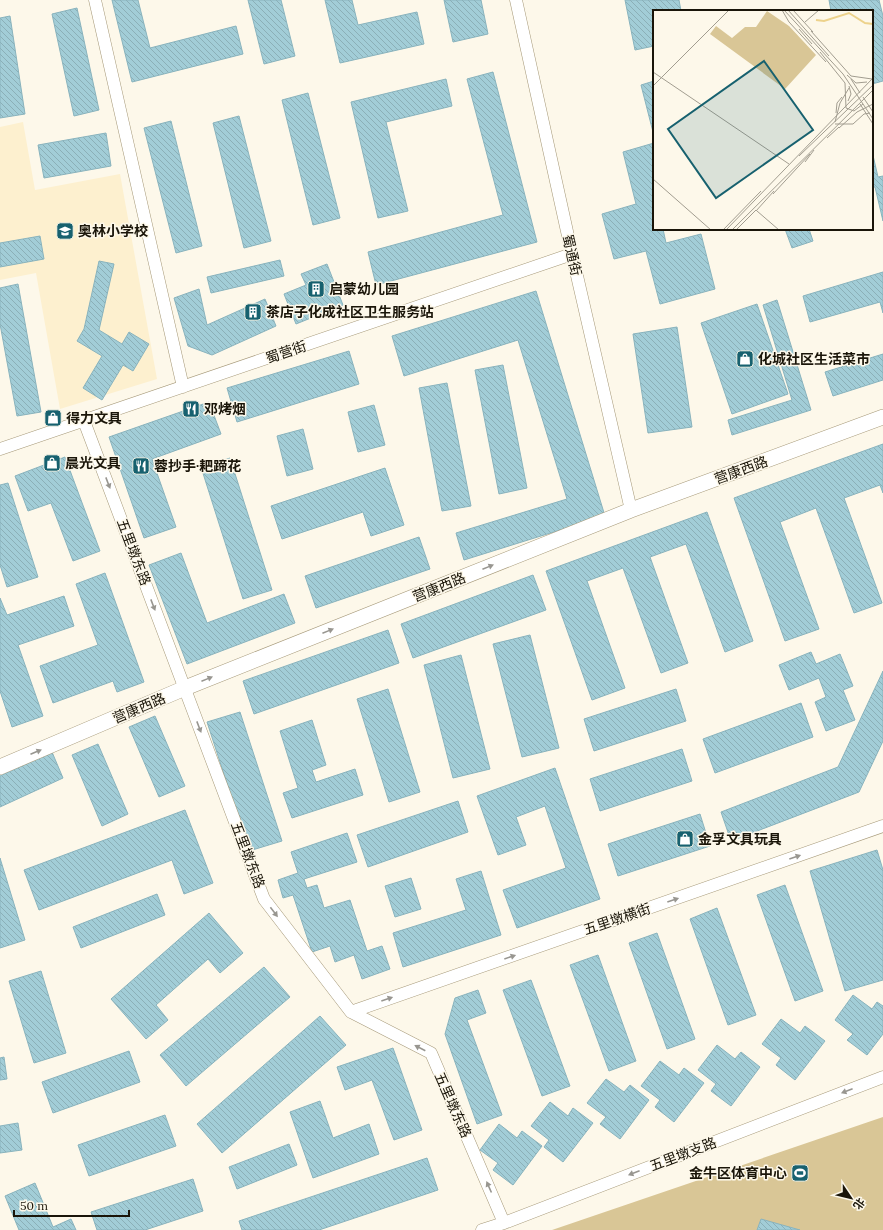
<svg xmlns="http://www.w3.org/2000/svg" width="883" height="1230" viewBox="0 0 883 1230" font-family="Lora,'Noto Sans SC',serif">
  <defs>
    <pattern id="building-back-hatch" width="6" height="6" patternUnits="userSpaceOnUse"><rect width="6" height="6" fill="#a2cdd7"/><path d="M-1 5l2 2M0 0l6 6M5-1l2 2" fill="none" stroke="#8bafb7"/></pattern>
  </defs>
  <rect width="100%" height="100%" fill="#fdf8ea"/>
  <!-- built -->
  <path fill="#fdf0cf" d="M23 122 35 190 120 174 157 379 60 409 36 273 0 280V127Z"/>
  <!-- pitch -->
  <path fill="#d9c696" d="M883 1117V1230H552Z"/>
  <!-- building -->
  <path fill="url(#building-back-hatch)" stroke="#89b3bd" d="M112 0H138L150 48 236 26 243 54 132 82Z
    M248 0H281L295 56 264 64Z
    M325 0H352L358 25 417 12 424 44 340 63Z
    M444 0H481L488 34 453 42Z
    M625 0H679L681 11H654V46L635 50Z
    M829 0H879L883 16V81L872 84V11H831Z
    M77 8 99 110 74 116 52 14Z
    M10 16 25 114 0 118V18Z
    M493 72 537 242 376 285 368 252 503 215 467 79Z
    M446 79 452 106 386 122 408 211 378 218 351 102Z
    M654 81V136L641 85Z
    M308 93 340 218 313 225 282 100Z
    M239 116 271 241 244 248 213 123Z
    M171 121 202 246 176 253 144 128Z
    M106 133 111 166 44 178 38 145Z
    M654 143V229H663L666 243 701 234 715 289 660 304 646 251 614 259 602 214 636 204 623 152Z
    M872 151 878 177 883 176V221L875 187H872Z
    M785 229H809L813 241 792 248Z
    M40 236 44 259 0 267V243Z
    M280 260 284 276 211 293 207 277Z
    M99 261 114 264 99 330 122 344 129 332 149 344 133 371 123 365 102 400 83 388 102 356 77 341 84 329Z
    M327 264 343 305 296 324 284 294 306 285 301 274Z
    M883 272V313L880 302 810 322 803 296Z
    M18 284 41 412 17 416 0 324V288Z
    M199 289 207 325 265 299 276 326 212 355 188 346 174 298Z
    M536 291 605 516 464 560 456 533 567 499 518 340 404 376 392 336Z
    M777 300 811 410 732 435 728 420 792 400 763 305Z
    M757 304 788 394 732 414 701 323Z
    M677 327 692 427 648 433 633 334Z
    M349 351 359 384 237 422 227 388Z
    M883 354V380L833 396 825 372Z
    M503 365 527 488 499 494 475 370Z
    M447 383 471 506 442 511 419 388Z
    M209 402 221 434 152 459 176 527 144 538 109 437Z
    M374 405 385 445 358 452 348 412Z
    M303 429 313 469 287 476 277 436Z
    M883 444V493L880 485 844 498 882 603 854 613 816 508 780 522 819 629 785 641 734 498Z
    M65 457 100 551 73 561 51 503 28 511 15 476Z
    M230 458 272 590 243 599 201 467Z
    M385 468 404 525 371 536 363 512 282 539 271 506Z
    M8 483 38 577 7 587 0 565V485Z
    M707 512 753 641 725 652 686 544 650 557 688 663 661 673 623 568 587 581 625 688 592 700 546 571Z
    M419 537 430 569 316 608 305 576Z
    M181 553 207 623 284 594 295 623 187 664 149 565Z
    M105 573 144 682 117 692 113 681 53 703 40 666 98 645 76 584Z
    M533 575 546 610 413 658 401 624Z
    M64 596 74 626 18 645 43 716 12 727 0 691V598L7 615Z
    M388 630 399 663 254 714 243 681Z
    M530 635 559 748 522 757 493 644Z
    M811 652 816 664 840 654 853 686 843 690 855 720 826 731 815 702 826 697 819 678 789 690 779 665Z
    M461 655 490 769 453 778 424 665Z
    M883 671V741L859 792 731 841 721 812 838 767Z
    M388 689 420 792 389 802 357 699Z
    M676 689 686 721 594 751 584 719Z
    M801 703 813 737 715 773 703 739Z
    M240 712 282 841 249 851 207 722Z
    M155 716 185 786 159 797 129 727Z
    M312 720 326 765 312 770 316 782 355 769 363 795 292 818 283 793 298 788 280 731Z
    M98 744 128 814 102 826 72 755Z
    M682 749 692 781 600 811 590 779Z
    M52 752 63 778 0 807V776Z
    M555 768 600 899 517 928 503 890 566 868 545 806 516 817 526 845 498 855 477 796Z
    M458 801 468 832 368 867 357 835Z
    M185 810 213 883 184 894 172 860 39 910 24 870Z
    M700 814 710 846 618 876 608 844Z
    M347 833 357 862 304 879 307 888 317 885 324 908 350 900 367 951 382 946 390 969 362 979 354 955 335 962 330 946 312 952 293 895 283 898 278 880 298 873 291 852Z
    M877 850 883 870V980L845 991 810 871Z
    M0 858 25 940 0 948Z
    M481 871 501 935 403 967 393 933 466 910 456 879Z
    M411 878 421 909 395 917 385 886Z
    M785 885 823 991 795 1001 757 895Z
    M157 894 165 915 81 948 73 927Z
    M717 908 756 1015 728 1025 690 919Z
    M209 913 243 953 220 973 208 959 156 1005 168 1020 146 1039 111 999Z
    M657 933 695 1039 667 1049 629 943Z
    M598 955 636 1061 609 1071 570 965Z
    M264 967 290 997 186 1086 160 1055Z
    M41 971 66 1053 34 1063 9 981Z
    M531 980 570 1086 542 1096 503 990Z
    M478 990 486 1013 467 1020 502 1115 477 1124 445 1034 455 998Z
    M853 995 872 1009 877 1002 883 1006V1034L867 1055 847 1040 853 1034 835 1020Z
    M320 1016 346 1045 222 1153 197 1124Z
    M781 1019 800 1033 805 1026 825 1041 795 1080 776 1065 781 1058 762 1044Z
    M717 1045 735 1059 741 1052 760 1067 731 1106 711 1091 716 1084 698 1070Z
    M393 1048 422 1130 394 1140 372 1080 345 1090 337 1067Z
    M129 1051 140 1082 53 1113 42 1082Z
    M4 1057 7 1079 0 1080V1058Z
    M660 1061 679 1075 684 1068 704 1083 674 1122 655 1107 660 1100 641 1086Z
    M606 1079 624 1092 630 1085 649 1100 620 1139 600 1124 606 1117 587 1103Z
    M320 1101 333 1138 369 1124 379 1154 313 1178 290 1112Z
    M550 1102 568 1116 573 1108 593 1123 563 1162 544 1147 549 1140 531 1126Z
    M165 1115 176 1146 89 1176 78 1145Z
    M18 1123 22 1150 0 1153V1126Z
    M499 1124 517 1138 522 1131 542 1146 513 1185 493 1170 498 1163 480 1150Z
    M289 1144 297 1165 237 1189 229 1167Z
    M427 1158 438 1190 319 1230H242L239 1221Z
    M193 1179 203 1211 145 1230H97L91 1212Z
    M35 1183 53 1227 71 1219 76 1230H19L5 1196Z
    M761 1219 800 1230H757Z"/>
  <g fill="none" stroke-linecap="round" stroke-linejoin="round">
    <defs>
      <path id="minor" d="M95 0 183 387
        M516 0 572 254 631 510
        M84 421 264 899 351 1012 431 1053 504 1223
        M0 449 572 254
        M351 1012 883 826
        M482 1230 504 1223 883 1077"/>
      <path id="tertiary" d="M0 767 185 688 631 510 883 417"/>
    </defs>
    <!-- minor casing -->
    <use href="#minor" stroke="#a69979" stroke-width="13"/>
    <!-- tertiary casing -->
    <use href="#tertiary" stroke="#a69979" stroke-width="16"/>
    <!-- minor -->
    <use href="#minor" stroke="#fff" stroke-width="12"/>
    <!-- tertiary -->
    <use href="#tertiary" stroke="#fff" stroke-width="15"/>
  </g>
  <!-- one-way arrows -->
  <defs><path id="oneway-solid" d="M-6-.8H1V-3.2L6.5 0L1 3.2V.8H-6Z"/></defs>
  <g fill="#989690">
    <use href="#oneway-solid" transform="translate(108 483) rotate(69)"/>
    <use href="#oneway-solid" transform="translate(488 567) rotate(-22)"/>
    <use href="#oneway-solid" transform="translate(153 605) rotate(69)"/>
    <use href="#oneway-solid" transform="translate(328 631) rotate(-22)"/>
    <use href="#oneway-solid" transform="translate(207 679) rotate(-22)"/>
    <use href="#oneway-solid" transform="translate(199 727) rotate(69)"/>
    <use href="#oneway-solid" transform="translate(36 752) rotate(-23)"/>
    <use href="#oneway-solid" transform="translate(795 857) rotate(-19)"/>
    <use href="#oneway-solid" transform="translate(673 900) rotate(-19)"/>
    <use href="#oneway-solid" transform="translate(274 912) rotate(53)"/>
    <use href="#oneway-solid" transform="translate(510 957) rotate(-19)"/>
    <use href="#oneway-solid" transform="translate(387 999) rotate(-19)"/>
    <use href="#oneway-solid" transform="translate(420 1048) rotate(-153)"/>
    <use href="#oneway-solid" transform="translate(847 1091) rotate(159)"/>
    <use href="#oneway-solid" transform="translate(634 1173) rotate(159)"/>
    <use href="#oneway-solid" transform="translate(489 1187) rotate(-114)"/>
  </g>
  <!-- icons -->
  <defs>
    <symbol id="school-square" viewBox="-11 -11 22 22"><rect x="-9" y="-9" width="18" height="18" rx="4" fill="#17616f" stroke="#fdf8ea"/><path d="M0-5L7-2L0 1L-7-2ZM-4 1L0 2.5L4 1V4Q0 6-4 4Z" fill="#fff"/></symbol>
    <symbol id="building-square" viewBox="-11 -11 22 22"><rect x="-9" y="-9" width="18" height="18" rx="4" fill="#17616f" stroke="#fdf8ea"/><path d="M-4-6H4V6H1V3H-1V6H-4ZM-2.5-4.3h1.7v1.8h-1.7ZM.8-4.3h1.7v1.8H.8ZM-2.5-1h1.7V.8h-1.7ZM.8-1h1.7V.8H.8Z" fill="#fff"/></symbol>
    <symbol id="shop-square" viewBox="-11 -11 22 22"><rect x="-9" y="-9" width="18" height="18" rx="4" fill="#17616f" stroke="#fdf8ea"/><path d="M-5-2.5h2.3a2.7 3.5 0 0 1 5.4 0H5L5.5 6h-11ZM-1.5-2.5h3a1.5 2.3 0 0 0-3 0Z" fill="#fff"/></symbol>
    <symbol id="restaurant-square" viewBox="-11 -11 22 22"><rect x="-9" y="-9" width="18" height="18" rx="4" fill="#17616f" stroke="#fdf8ea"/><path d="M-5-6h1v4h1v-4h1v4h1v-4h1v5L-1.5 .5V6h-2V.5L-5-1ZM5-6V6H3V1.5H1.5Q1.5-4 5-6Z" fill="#fff"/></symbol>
    <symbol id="stadium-square" viewBox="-11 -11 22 22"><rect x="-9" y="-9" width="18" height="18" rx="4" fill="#17616f" stroke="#fdf8ea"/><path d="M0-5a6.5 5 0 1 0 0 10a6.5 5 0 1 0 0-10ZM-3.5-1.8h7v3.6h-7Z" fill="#fff"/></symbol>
  </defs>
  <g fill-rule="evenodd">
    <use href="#school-square" x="55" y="221" width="20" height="20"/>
    <use href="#building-square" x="306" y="279" width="20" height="20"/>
    <use href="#building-square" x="243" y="302" width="20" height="20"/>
    <use href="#shop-square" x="735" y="349" width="20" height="20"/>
    <use href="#restaurant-square" x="181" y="399" width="20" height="20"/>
    <use href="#shop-square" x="43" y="408" width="20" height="20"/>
    <use href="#shop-square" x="42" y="453" width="20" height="20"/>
    <use href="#restaurant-square" x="131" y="456" width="20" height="20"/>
    <use href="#shop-square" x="675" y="829" width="20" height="20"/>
    <use href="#stadium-square" x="790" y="1163" width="20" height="20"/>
  </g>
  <g text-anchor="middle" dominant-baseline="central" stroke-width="3" stroke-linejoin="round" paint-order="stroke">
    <!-- poi labels -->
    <g font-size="14" font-weight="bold" fill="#1a1509" stroke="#fdf8ea" text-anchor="start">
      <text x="78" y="231">奥林小学校</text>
      <text x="329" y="289">启蒙幼儿园</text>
      <text x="266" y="312">茶店子化成社区卫生服务站</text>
      <text x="758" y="359">化城社区生活菜市</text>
      <text x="204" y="409">邓烤烟</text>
      <text x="66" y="418">得力文具</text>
      <text x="65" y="463">晨光文具</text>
      <text x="154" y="466">蓉抄手·耙蹄花</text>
      <text x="698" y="839">金孚文具玩具</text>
      <text x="787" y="1173" text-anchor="end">金牛区体育中心</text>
    </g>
    <!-- street labels -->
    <g font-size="14" fill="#1a1509" stroke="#fdf8ea">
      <text transform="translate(572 255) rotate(77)">蜀通街</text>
      <text transform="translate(286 352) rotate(-19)">蜀营街</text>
      <text transform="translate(741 470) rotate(-20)">营康西路</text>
      <text transform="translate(134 552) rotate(69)">五里墩东路</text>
      <text transform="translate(439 587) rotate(-22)">营康西路</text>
      <text transform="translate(139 708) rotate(-23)">营康西路</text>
      <text transform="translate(248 855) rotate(69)">五里墩东路</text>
      <text transform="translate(617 919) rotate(-19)">五里墩横街</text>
      <text transform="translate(453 1105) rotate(66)">五里墩东路</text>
      <text transform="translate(683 1154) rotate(-21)">五里墩支路</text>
    </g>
  </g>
  <!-- overview -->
  <g transform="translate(653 10)">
    <rect width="220" height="220" fill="#fdf8ea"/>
    <path d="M114 1 136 16 163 45 132 79 57 24 63 16 79 28 92 17H103Z" fill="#d9c696"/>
    <path fill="none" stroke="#edd28b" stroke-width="2" d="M163 10 171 11 196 3 212 13 220 14"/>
    <path fill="none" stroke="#a29d90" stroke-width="1" d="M129 0 136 12 173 52M131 0 190 64 220 109M135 0 176 46M140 0 160 22M152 12 166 0M146 19 159 34M158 21 198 66 219 69M167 42 192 73 193 98 201 101 210 94M0 62 136 154M194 65 203 73 214 72M198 69 207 83M0 76 76 0M210 87 220 102M195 91 198 84 196 76M207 94 220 114M183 103 184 93 189 87M182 112 187 93 196 78M182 114H200L211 104 217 103M186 118 204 102 220 94M174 128 186 117M146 146 220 75M152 152 161 140M0 169 58 220M120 184 157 144M103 201 121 181M104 201 126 220M70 220 108 181M73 220 220 68M79 220 220 80M83 220 103 200"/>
    <path fill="#17616f" fill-opacity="0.15" stroke="#17616f" stroke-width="2" d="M111 51 160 120 63 188 15 119Z"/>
    <rect width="220" height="220" fill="none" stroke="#1a1509" stroke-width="2"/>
  </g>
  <!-- north arrow -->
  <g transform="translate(851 1198) rotate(125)" stroke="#fdf8ea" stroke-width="3" paint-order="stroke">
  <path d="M0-3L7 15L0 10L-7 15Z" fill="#1a1509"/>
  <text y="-6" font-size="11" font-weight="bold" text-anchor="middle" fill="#1a1509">北</text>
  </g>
  <!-- scale -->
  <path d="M14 1210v6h115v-6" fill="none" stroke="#1a1509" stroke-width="2"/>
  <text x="20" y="1210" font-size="12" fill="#1a1509" stroke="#fdf8ea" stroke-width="3" paint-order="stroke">50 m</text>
</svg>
